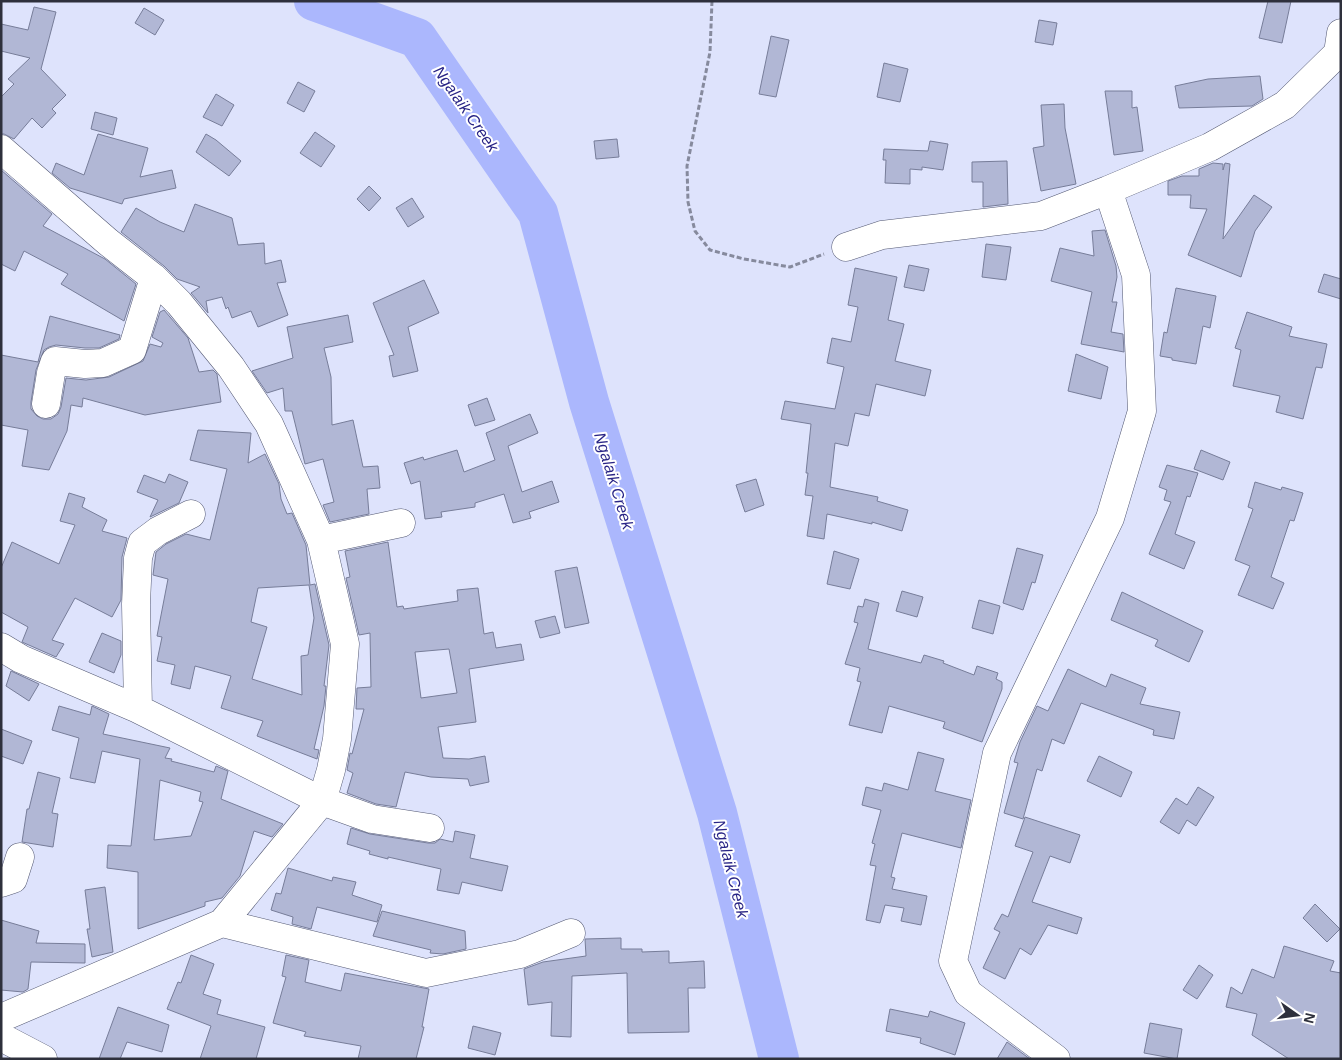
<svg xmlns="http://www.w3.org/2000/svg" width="1342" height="1060" viewBox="0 0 1342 1060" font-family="Helvetica,sans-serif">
  <rect width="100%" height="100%" fill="#dee3fc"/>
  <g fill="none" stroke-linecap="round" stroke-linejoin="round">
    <!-- river -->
    <path stroke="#abb7fd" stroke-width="40" d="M314 1 417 38 538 213 589 402 717 813 779 1059"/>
  </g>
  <!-- building -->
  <path fill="#b1b7d5" stroke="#777d99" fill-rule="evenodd" d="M1268 1H1291L1282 43 1259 38Z
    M34 7 56 12 41 69 66 95 52 109 56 113 42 128 32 118 14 139 4 134H1V97L14 84 8 79 30 58 1 51V24L28 30Z
    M144 8 164 20 155 35 135 23Z
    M1039 20 1057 23 1053 45 1035 42Z
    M771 36 789 40 776 97 759 94Z
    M884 63 908 69 900 102 877 97Z
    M1260 76 1263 99 1252 106 1179 108 1175 86 1208 79Z
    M298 82 315 91 304 112 287 103Z
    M1105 91H1132V108L1137 107 1143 151 1114 155Z
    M216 94 234 105 222 126 203 117Z
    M1064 104 1065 128 1076 184 1041 191 1033 148 1044 146 1041 105Z
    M95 112 117 118 113 135 91 129Z
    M315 132 335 146 321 167 300 153Z
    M98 134 148 148 140 177 172 170 176 188 124 199 122 204 70 188 52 173 56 163 84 175Z
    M206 134 216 140 241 161 229 176 196 152Z
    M617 139 619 157 596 159 594 141Z
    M930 141 948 144 943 170 922 167V170L910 169V184L885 183 886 160H883L884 149 928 151Z
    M1007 161 1008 204 983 207V182H972V162Z
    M1213 163 1223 164V170L1225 163 1230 164 1223 239 1254 195 1272 207 1255 231 1241 277 1188 255 1207 209 1190 208 1191 195H1168V181L1182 176H1199V169Z
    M1 170 52 214 43 226 105 259 136 284 124 321 61 284 68 274 24 251 15 271 1 264Z
    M369 186 381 198 369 211 357 199Z
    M412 198 424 217 408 227 396 208Z
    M195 204 232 218 238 245 264 243 265 264 281 260 286 282 277 283 288 315 258 327 251 311 232 318 228 307 226 309 222 297 206 301 208 313 191 293 200 287 177 279 164 266 121 232 136 208 160 222 184 232Z
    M1105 230 1116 266 1117 277 1112 302H1117L1111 332 1123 334 1124 352 1081 344 1092 292 1051 281 1060 248 1094 256 1092 231Z
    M986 244 1011 247 1006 280 982 277Z
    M909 265 929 269 924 291 904 287Z
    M855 268 897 277 888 320 904 324 895 361 931 370 925 396 876 384 869 416 855 413 848 446 835 443 830 487 878 497 877 501 908 510 902 531 872 522V524L827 514 824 539 807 536 813 496 805 495 808 473H806L811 424 781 419 785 401 835 409 844 367 827 363 832 338 851 342 858 307 848 305Z
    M1324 274 1341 279V299L1318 292Z
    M424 280 439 313 408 327 418 371 393 377 389 356 394 355 373 303Z
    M1176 288 1216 296 1210 328 1203 326 1196 364 1172 360V358L1160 356 1164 332 1167 333Z
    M164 310 188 338 199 372 213 370 217 374 221 402 145 415 83 398 82 407 71 405 67 431 49 470 22 466 28 430 1 425V355L38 362 50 316 120 335 119 339 99 348H85L56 345 49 347 44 350 36 370 31 402V409L37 416 43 419H51L58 414 61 407 66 378 86 380 109 377 143 361 150 344 161 347 163 343 152 337 160 312Z
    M1247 312 1292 327 1289 336 1327 344 1322 368 1316 367 1303 419 1276 412 1280 396 1233 386 1241 350 1235 348Z
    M348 315 353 342 324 348 331 377 332 425 353 420 363 467 378 466 380 488 367 489 369 514 330 522 323 505 334 502 323 459 305 464 292 411H285L283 388 267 393 252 371 293 358 287 327Z
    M1076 354 1108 367 1101 399 1068 391Z
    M487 398 495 420 475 426 468 405Z
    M530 414 538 433 508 446 522 492 552 481 559 502 529 512 531 518 513 523 504 494 475 503V507L441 512 442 517 425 519 420 481 411 484 404 463 423 457 424 460 457 450 464 472 495 460 486 433Z
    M198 430 251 433 248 463 265 454 279 484 281 499 287 514 292 513 306 545 310 585 315 584 329 645 324 686H326L324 706 314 749 319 750 317 759 257 736 263 721 221 708 231 676 195 666 190 689 171 684 175 665 157 661 162 637 157 636 168 579 153 575 156 552 166 544 186 534 210 540 227 469 190 460ZM309 585 314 618 308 655 301 656 302 695 252 679 267 627 251 622 258 588Z
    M1201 450 1230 462 1223 480 1194 469Z
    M1167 465 1198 473 1190 497 1187 496 1175 534 1195 542 1184 569 1149 554 1171 502 1164 500 1167 490 1159 487Z
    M169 474 188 482 179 503 150 517 158 500 137 492 144 475 165 483Z
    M756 479 764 505 745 512 736 485Z
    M1255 482 1281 490 1282 487 1303 493 1294 521 1290 520 1271 577 1284 583 1273 609 1238 595 1250 566 1235 560 1253 509 1248 507Z
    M69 493 85 498 82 507 107 520 102 531 127 538 122 557 121 600 112 617 75 598 52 640 64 644 56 657 22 642 28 627 1 612V568L12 542 59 564 75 525 60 521Z
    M388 542 397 607 403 606 404 609 458 601 457 590 478 588 484 634 493 632 496 648 521 644 524 660 469 669 476 722 438 727 443 758 469 759 485 756 489 782 470 786 468 779 431 777 405 772 396 807 376 804 347 793 353 773 347 770 350 753 352 754 364 709H356L357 688 371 687 370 633 359 635 346 578 350 577 345 551ZM449 649 457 693 421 698 415 652Z
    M1017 548 1043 555 1035 583 1032 582 1023 610 1003 603Z
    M834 551 859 559 850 589 827 584Z
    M577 567 589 623 565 628 555 571Z
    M902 591 923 597 917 617 896 611Z
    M1122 592 1203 631 1189 662 1155 646 1158 640 1111 620Z
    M865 599 879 603 868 649 921 663 924 655 944 661 943 663 974 675 977 666 998 673 996 679 1002 682V689L982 742 943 728 945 722 889 706 882 733 849 725 861 682 857 681 860 668 845 664 858 623 854 622 858 606 863 607Z
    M979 600 1000 606 993 634 972 628Z
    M555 616 560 633 540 638 535 621Z
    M102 633 121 641V655L114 673 89 662Z
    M1068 669 1106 687 1111 674 1146 688 1140 704 1180 712 1174 739 1153 735 1154 730 1081 703 1064 744 1052 739 1042 771 1037 769 1023 819 1004 813 1018 763 1014 762 1020 742 1037 706 1048 711Z
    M11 671 39 684 29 701 6 686Z
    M59 706 90 715 92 706 109 714 103 734 170 748 165 758 172 759 171 761 214 772 216 766 228 771 221 799 283 824 272 837 254 831 240 876 222 898 205 902V906L138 929V872L107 868 108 845 131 846 140 759 102 751 95 783 70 778 79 738 52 730ZM160 780 201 792 199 801 203 802 191 836 154 840Z
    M1 729 32 741 23 764 1 756Z
    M918 752 944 759 935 791 971 800 961 848 902 833 891 877 895 878 892 889 927 896 921 925 901 921 904 908 885 905 880 923 866 920 876 866 870 865 875 844 872 843 881 810 862 805 866 787 882 791 884 783 908 790Z
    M1099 756 1132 772 1121 797 1087 781Z
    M38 772 60 778 52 813 58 814 53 847 22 842 27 809H29Z
    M1198 787 1214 797 1196 826 1187 820 1179 834 1160 822 1176 798 1187 805Z
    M1025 817 1080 835 1070 863 1050 856 1032 902 1082 918 1077 934 1048 925 1031 955 1020 948 1005 979 983 968 1000 932 994 929 1002 914 1008 917 1033 852 1015 846Z
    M351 828 370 834 428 843H435L440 839 453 842 455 831 475 835 470 858 508 866 502 891 462 882 459 894 437 890 441 869 388 857V859L369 854 370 851 347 844Z
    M288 868 332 881 333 877 356 882 352 895 382 905 377 922 317 907 311 929 292 924 293 917 271 910 276 893 281 894Z
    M105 887 113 952 92 957 87 929H90L85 890Z
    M1315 904 1340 929 1327 942 1303 918Z
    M382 911 465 931 466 949 443 954 430 953 431 950 373 936Z
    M1 920 39 931 36 943 85 944V963L31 962 28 989 23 992 1 990Z
    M621 938V949H642V952L669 951V963L704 961 705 988H688L689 1032 628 1033 627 973 572 976 571 1037 551 1036 552 1002 528 1005 524 969 543 962 586 956 585 939Z
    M1284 946 1334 961 1330 971 1341 973V1059H1289L1252 1035 1257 1014 1226 1007 1231 987 1242 994 1252 969 1274 978Z
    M191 955 214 964 203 994 221 1000 217 1014 265 1027 256 1059H200L211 1026 167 1009 178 982 181 983Z
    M286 955 309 960 305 982 341 991 345 973 429 989 422 1027H424L416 1059H358L361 1046 304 1036 306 1032 273 1023 286 977 282 976Z
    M1199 965 1213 975 1197 999 1183 990Z
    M118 1007 169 1025 162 1052 127 1042 120 1059H99Z
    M890 1009 928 1017 930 1011 965 1023 955 1055 920 1043 921 1038 886 1031Z
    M1150 1023 1182 1029 1177 1059 1144 1053Z
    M473 1026 501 1033 495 1055 468 1048Z
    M1007 1042 1030 1059H997Z"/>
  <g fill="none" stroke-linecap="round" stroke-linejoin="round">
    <defs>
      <path id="minor" d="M1 149 108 242 154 278 179 303 231 367 269 424 321 540 345 644 337 739 331 770 322 801 222 923 1 1018
        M846 247 882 235 1041 216 1108 190
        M46 404 51 373 55 361 85 364 103 363 132 350 154 278
        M321 540 401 523
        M1 647 21 659 138 709 322 801 372 819 430 828
        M138 709 136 604 138 558 142 543 158 531 191 514
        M1 883 13 879 20 857
        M222 923 426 973 520 954 571 933
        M1 1037 43 1059
        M1056 1059 968 993 953 961 997 753 1110 518 1142 411 1136 275 1108 190 1210 147 1285 105 1338 53 1341 33"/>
    </defs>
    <!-- minor casing -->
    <use href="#minor" stroke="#545973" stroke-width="29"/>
    <!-- path -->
    <path stroke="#868a9d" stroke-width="3" stroke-dasharray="5 2.5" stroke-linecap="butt" d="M712 1 710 52 687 166 688 202 695 231 710 250 744 259 790 267 824 254"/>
    <!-- minor -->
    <use href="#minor" stroke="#fff" stroke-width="28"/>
  </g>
  <g text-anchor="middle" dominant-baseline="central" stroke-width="4" stroke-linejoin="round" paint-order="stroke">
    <!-- water labels -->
    <g font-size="16" font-style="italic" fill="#292586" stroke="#fff">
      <text transform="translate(466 109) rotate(55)">Ngalaik Creek</text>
      <text transform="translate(614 481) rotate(73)">Ngalaik Creek</text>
      <text transform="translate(731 869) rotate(76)">Ngalaik Creek</text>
    </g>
  </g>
  <!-- border -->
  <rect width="1342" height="1060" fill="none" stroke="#2e303c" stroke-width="5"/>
  <!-- north arrow -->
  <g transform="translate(1297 1015) rotate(104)" stroke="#ffffff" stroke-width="4" paint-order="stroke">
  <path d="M0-4L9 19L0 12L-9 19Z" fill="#2e303c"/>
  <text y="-8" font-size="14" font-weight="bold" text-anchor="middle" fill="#2e303c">N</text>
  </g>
</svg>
